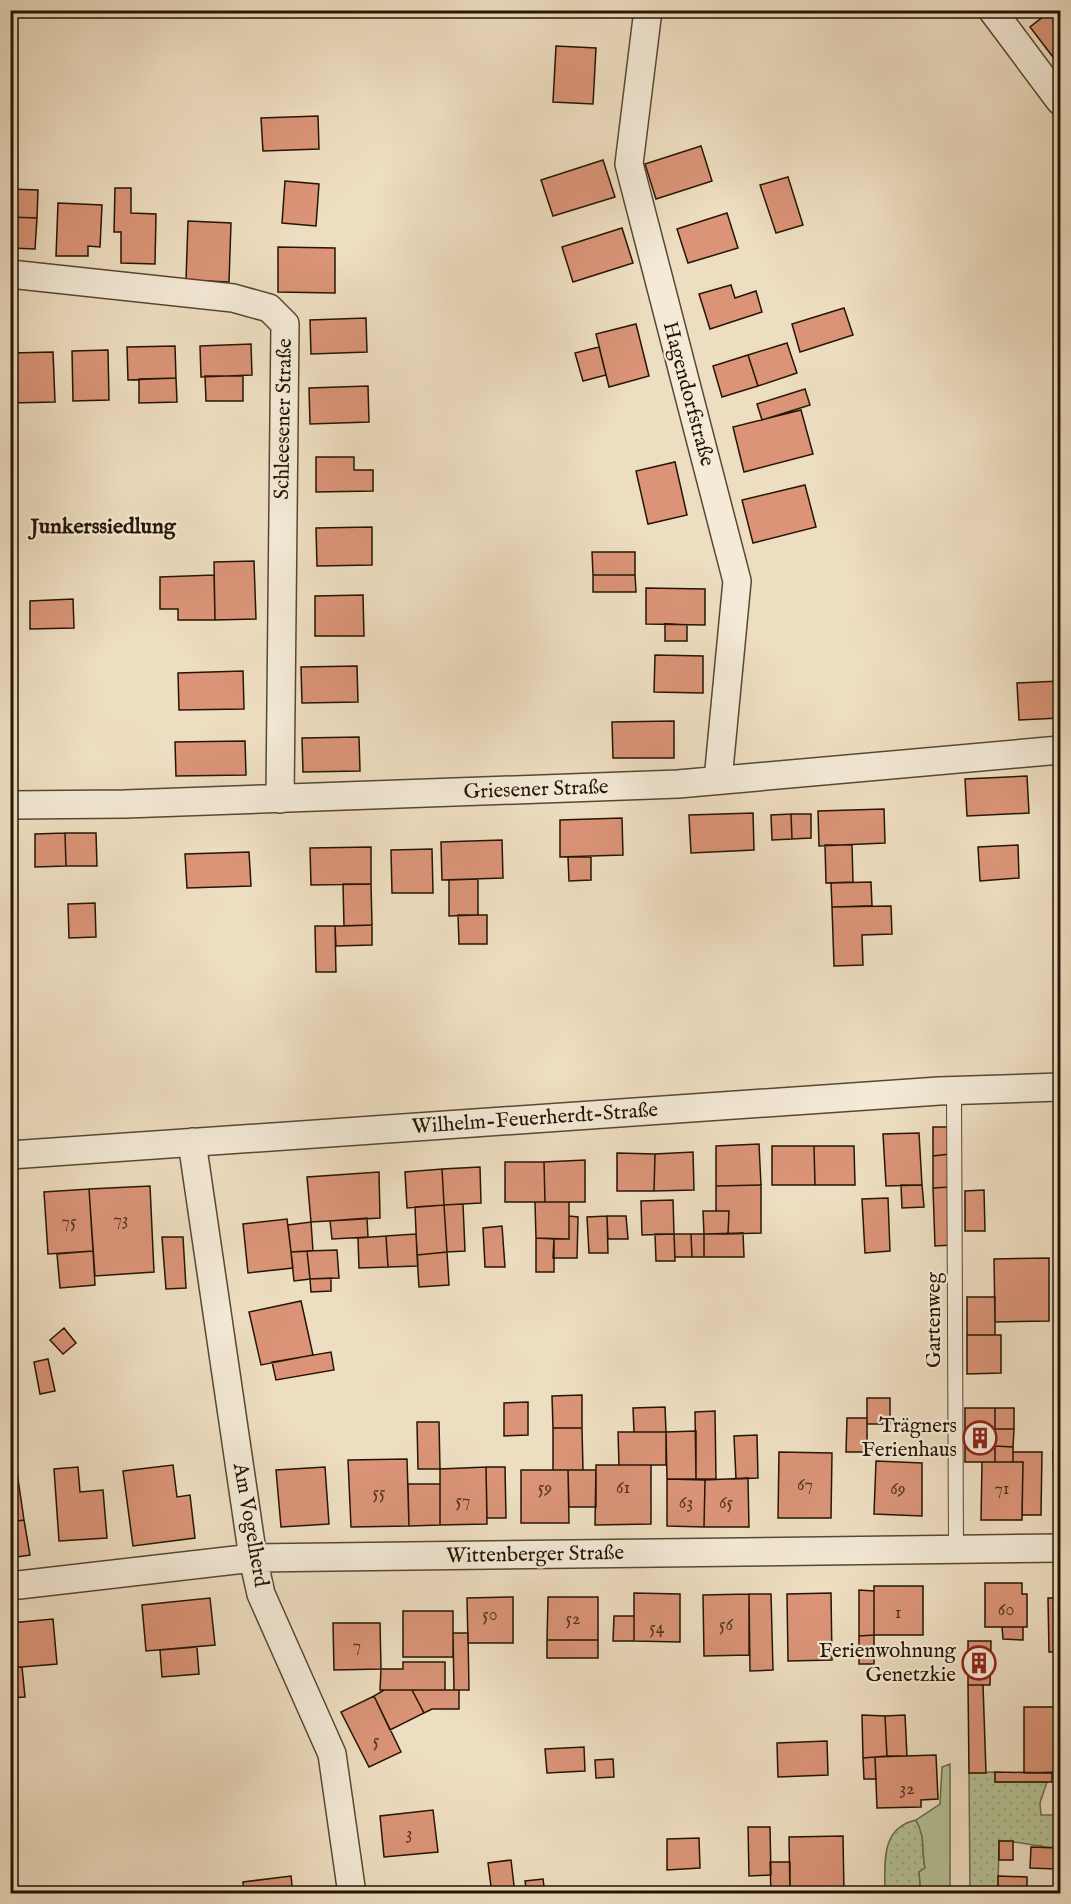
<svg xmlns="http://www.w3.org/2000/svg" width="1071" height="1904" viewBox="0 0 1071 1904" font-family="'IM FELL English',serif">
  <defs>
    <pattern id="grass-dots" width="8" height="8" patternUnits="userSpaceOnUse" patternTransform="scale(1.5)"><rect width="8" height="8" fill="#b5c295"/><path d="M2 2h.1M6 6h.1" fill="none" stroke="#9ca67f" stroke-width="1.8" stroke-linecap="round"/></pattern>
  </defs>
  <rect width="100%" height="100%" fill="#eedec1"/>
  <filter id="stains"><feTurbulence type="fractalNoise" baseFrequency=".00333" numOctaves="4"/><feColorMatrix values="0 0 0 0 .2 0 0 0 0 .09 0 0 0 0 .02 0 0 0 .5 -.17"/></filter>
  <radialGradient id="worn" r=".72"><stop offset=".6" stop-color="#630" stop-opacity="0"/><stop offset="1" stop-color="#630" stop-opacity=".3"/></radialGradient>
  <!-- grass -->
  <path fill="url(#grass-dots)" stroke="#6d6c4c" stroke-width="1.5" d="M995 1772 996 1782H1047L1040 1803 1041 1815H1059L1057 1848C1036 1847 1020 1841 999 1841L998 1890 992 1893H970L969 1773Z
    M916 1820C926 1838 921 1848 925 1868L919 1873 921 1893 885 1894C885 1863 880 1828 916 1820Z"/>
  <!-- garden -->
  <path fill="#b5c295" stroke="#6d6c4c" stroke-width="1.5" d="M950 1764V1893H921L919 1872 925 1868C921 1848 926 1838 916 1820L940 1804 942 1767Z
    M1060 1779V1886H1056Z"/>
  <!-- building -->
  <path fill="#db9478" stroke="#251603" stroke-width="1.5" d="M666 10H714V17L666 16Z
    M749 10H787V13L749 12Z
    M1052 10H1060V57L1056 61 1030 27Z
    M556 46 596 48 593 104 553 102Z
    M318 116 319 149 263 151 261 118Z
    M701 146 712 181 656 199 645 164Z
    M603 160 615 197 553 216 541 180Z
    M788 177 803 225 776 233 760 185Z
    M285 181 319 184 316 226 282 223Z
    M115 188H131V213L156 214 155 264 121 263V232H114Z
    M10 189 38 190 37 218 10 217Z
    M58 203 102 205 100 247 88 246V256H56Z
    M727 213 738 248 688 263 677 229Z
    M10 217 37 218 35 249 10 248Z
    M188 221 231 223 229 282 186 280Z
    M622 228 633 263 573 282 562 247Z
    M278 247 335 248V293L278 292Z
    M731 285 735 298 756 291 762 312 710 329 699 294Z
    M844 308 853 335 800 352 792 324Z
    M366 318 367 352 311 354 310 320Z
    M636 324 649 376 609 387 596 334Z
    M787 343 797 373 758 386 748 355Z
    M251 344 252 375 201 377 200 346Z
    M175 346 176 378 128 380 127 347Z
    M599 347 606 375 583 381 575 353Z
    M108 350 109 400 73 401 72 351Z
    M53 352 55 402 11 403 10 353Z
    M748 355 758 386 722 397 713 366Z
    M205 376H243V401H206Z
    M176 378 177 402 139 403V379Z
    M368 386 369 422 310 424 309 388Z
    M805 389 810 405 762 420 757 404Z
    M801 410 813 454 744 472 733 427Z
    M316 457H354V470H373V491L316 492Z
    M675 462 687 515 648 524 636 471Z
    M805 485 816 527 753 543 742 500Z
    M372 527V565L317 566 316 528Z
    M592 552H635V575H593Z
    M254 561 256 619 215 620 214 562Z
    M214 575 215 620H178V609H160V577Z
    M593 575H635L636 592H593Z
    M646 588 705 589V625L646 624Z
    M363 595 364 636H315V596Z
    M73 599 74 628 30 629V601Z
    M665 624 687 625V641H665Z
    M655 655 703 656V693L654 692Z
    M357 666 358 702 302 703 301 667Z
    M243 671 244 709 179 710 178 673Z
    M1060 681V718L1019 720 1017 683Z
    M674 721V758H613L612 722Z
    M359 737 360 771 303 772 302 738Z
    M245 741 246 775 176 776 175 742Z
    M1027 776 1029 813 967 816 965 779Z
    M884 809 885 843 819 846 818 811Z
    M753 813 754 850 691 853 689 815Z
    M791 814 792 839 772 840 771 815Z
    M791 814H811V838L792 839Z
    M622 818 623 855 560 857V820Z
    M65 833 66 866 35 867V834Z
    M65 833H96L97 866H66Z
    M502 840 503 878 442 880 441 842Z
    M825 845H852L853 882 826 883Z
    M1018 845 1019 878 980 881 978 847Z
    M371 847V884L311 885 310 848Z
    M432 849 433 893H392L391 850Z
    M249 852 251 886 187 888 185 854Z
    M568 857H591V880L569 881Z
    M478 879V915L449 916V880Z
    M871 882 872 906 832 907 831 883Z
    M343 884H371L372 925 344 926Z
    M95 903 96 937 69 938 68 904Z
    M891 906 892 934 862 935 863 965 834 966 832 907Z
    M458 915H487V944H459Z
    M372 925V945L336 946 335 926Z
    M315 926H335L336 972H316Z
    M933 1127H950V1154L933 1156Z
    M919 1133 922 1185 886 1186 883 1134Z
    M759 1144 761 1185 716 1186V1146Z
    M772 1146H814L815 1185H772Z
    M814 1146H854L855 1185H815Z
    M693 1152 694 1190 654 1191 655 1154Z
    M617 1153 655 1154 654 1191H617Z
    M950 1154 951 1187 933 1188V1156Z
    M585 1160V1202H545L544 1162Z
    M505 1162H544L545 1202H505Z
    M480 1167 481 1203 444 1205 442 1169Z
    M442 1169 444 1205 407 1208 405 1172Z
    M379 1172 380 1218 311 1222 307 1177Z
    M761 1185V1233L728 1234 729 1211H716V1186Z
    M901 1185H922L924 1207 902 1208Z
    M150 1186 154 1272 95 1276 89 1189Z
    M951 1187 952 1245 935 1246 933 1188Z
    M89 1189 93 1251 48 1254 44 1192Z
    M984 1190 985 1231H965V1191Z
    M888 1198 890 1251 865 1253 862 1199Z
    M1059 1198H1060V1223H1058Z
    M673 1200 674 1234 642 1235 641 1201Z
    M535 1202H569V1239L536 1238Z
    M463 1204 465 1251 447 1252 444 1205Z
    M444 1205 447 1252 417 1255 415 1207Z
    M703 1211H729L728 1234H704Z
    M569 1216 578 1217 577 1258H553L554 1239H569Z
    M607 1216 608 1253H589L587 1217Z
    M607 1216H626L628 1239H608Z
    M367 1218 368 1237 332 1239 330 1221Z
    M287 1219 293 1268 248 1273 243 1224Z
    M311 1222 313 1251 291 1252 288 1225Z
    M502 1226 505 1267H485L483 1228Z
    M743 1233 744 1257H704V1234Z
    M416 1234 418 1266 388 1267 386 1236Z
    M655 1234H674L675 1261H656Z
    M674 1234H691L692 1257H675Z
    M691 1234H704V1257H692Z
    M386 1236 388 1267 359 1268 358 1238Z
    M162 1237H183L186 1288 166 1289Z
    M536 1238 554 1239V1272H536Z
    M337 1250 339 1278 310 1279 307 1251Z
    M93 1251 95 1285 60 1288 57 1254Z
    M307 1251 310 1279 294 1281 291 1252Z
    M447 1252 449 1285 419 1287 417 1255Z
    M1049 1258V1321L995 1322 994 1259Z
    M331 1278V1291L311 1292 310 1279Z
    M967 1297H995V1335H967Z
    M301 1301 313 1355 261 1365 249 1312Z
    M64 1328 76 1343 63 1354 50 1340Z
    M967 1335H1001V1373L967 1374Z
    M331 1352 334 1370 276 1380 272 1362Z
    M48 1359 55 1391 40 1394 34 1362Z
    M582 1395V1428H553L552 1396Z
    M867 1398H890V1424H867Z
    M528 1402V1435L504 1436V1403Z
    M665 1407 666 1432H634L633 1408Z
    M965 1408H995V1462H965Z
    M995 1408H1014V1429H995Z
    M715 1411 716 1479H696L695 1412Z
    M847 1418H867V1452H846Z
    M417 1422H439L440 1469H418Z
    M553 1428H582L583 1470H553Z
    M995 1429H1014L1013 1447 995 1446Z
    M11 1431 24 1520 10 1522V1432Z
    M696 1431V1479H667L666 1432Z
    M618 1432H666V1465H619Z
    M757 1435 758 1478 736 1479 734 1436Z
    M995 1446 1013 1447V1462H995Z
    M1053 1451H1060V1517H1055Z
    M779 1452 832 1453 831 1518H778Z
    M1013 1452H1042L1041 1515H1022L1023 1462H1013Z
    M407 1459 409 1526 351 1527 348 1460Z
    M876 1461 922 1463V1516L874 1514Z
    M982 1462H1023L1022 1520H981Z
    M173 1465 177 1497 190 1495 195 1538 133 1546 123 1471Z
    M596 1465H651V1524L595 1525Z
    M78 1467 80 1492 103 1490 107 1538 59 1541 54 1469Z
    M325 1467 329 1524 281 1527 276 1470Z
    M486 1467 487 1524 440 1525V1469Z
    M486 1467H505L506 1518H487Z
    M521 1470H568L569 1523H521Z
    M568 1470H596V1507H569Z
    M748 1478 749 1527H704L705 1480Z
    M667 1479 705 1480 704 1527 667 1526Z
    M408 1484H440V1525L409 1526Z
    M24 1520 30 1555 10 1558V1522Z
    M985 1583H1022V1594H1027V1627H985Z
    M874 1586H923V1635H874Z
    M859 1590 874 1591V1635L859 1636Z
    M634 1593 680 1594V1642L634 1641Z
    M831 1593 832 1660 788 1661 787 1594Z
    M749 1594V1655L704 1656 703 1595Z
    M749 1594H771L773 1670 750 1671Z
    M513 1597V1643H468L467 1598Z
    M548 1597H598V1640H547Z
    M210 1598 215 1645 146 1651 142 1605Z
    M1048 1598H1060V1652H1049Z
    M403 1611H453V1657H403Z
    M614 1616H634V1641H613Z
    M53 1619 57 1664 10 1668V1623Z
    M333 1623H380L381 1669 334 1670Z
    M1002 1627H1023V1640L1003 1639Z
    M453 1633H468L469 1690H454Z
    M874 1635V1664H859V1636Z
    M547 1640H598V1658H547Z
    M968 1641H991L990 1685H968Z
    M197 1647 199 1674 162 1677 160 1650Z
    M403 1662H445V1690H380L381 1669H403Z
    M22 1667 25 1697 10 1698V1668Z
    M968 1685H983L986 1773H969Z
    M384 1690H412L424 1713 390 1730 374 1696Z
    M412 1690H459V1709H432L424 1713Z
    M374 1696 401 1752 369 1767 341 1712Z
    M1024 1707H1060V1772L1024 1773Z
    M862 1715 885 1716 887 1756 863 1758Z
    M905 1715 907 1756H887L885 1716Z
    M827 1741 828 1775 778 1777 777 1743Z
    M584 1747 585 1771 547 1773 545 1749Z
    M936 1755 938 1799 921 1800V1807L877 1808 875 1757Z
    M875 1757 876 1779H864L863 1758Z
    M613 1759 614 1777 596 1778 595 1760Z
    M995 1772 1052 1773V1782H995Z
    M433 1810 438 1852 384 1857 380 1816Z
    M748 1827H770L771 1875 749 1876Z
    M843 1836 844 1894H790L789 1837Z
    M699 1838 700 1868 667 1870V1839Z
    M999 1841H1013V1860H999Z
    M1031 1847 1057 1848 1056 1869 1030 1868Z
    M511 1860 515 1894H492L488 1863Z
    M770 1862H790V1894H771Z
    M291 1876 293 1894H244L243 1882Z
    M998 1876 1027 1877V1891L998 1890Z
    M543 1879 545 1894H527L525 1881Z
    M992 1890 1034 1891V1894H992Z"/>
  <g fill="none" stroke-linecap="round" stroke-linejoin="round">
    <defs>
      <path id="service" d="M954 1090 956 1549"/>
      <path id="minor" d="M648 10 629 164 737 581 718 780
        M992 10 1060 101
        M10 274 233 298 269 308 285 324 280 799
        M10 805 125 804 678 784 1060 750
        M192 1142 253 1558 261 1594 332 1754 352 1894
        M10 1155 939 1091 1060 1087
        M10 1586 253 1558 1060 1548"/>
    </defs>
    <!-- service casing -->
    <use href="#service" stroke="#574832" stroke-width="16"/>
    <!-- minor casing -->
    <use href="#minor" stroke="#574832" stroke-width="30"/>
    <!-- service -->
    <use href="#service" stroke="#f4ead7" stroke-width="14"/>
    <!-- minor -->
    <use href="#minor" stroke="#f4ead7" stroke-width="27"/>
  </g>
  <!-- icons -->
  <defs>
    <symbol id="building-ring" viewBox="-11 -11 22 22"><circle r="9.5" fill="#f4ead7" stroke="#8f2418" stroke-width="1.5"/><path d="M-4-6H4V6H1V3H-1V6H-4ZM-2.5-4.3h1.7v1.8h-1.7ZM.8-4.3h1.7v1.8H.8ZM-2.5-1h1.7V.8h-1.7ZM.8-1h1.7V.8H.8Z" fill="#8f2418"/></symbol>
  </defs>
  <g fill-rule="evenodd">
    <use href="#building-ring" x="961" y="1419" width="38" height="38"/>
    <use href="#building-ring" x="960" y="1644" width="38" height="38"/>
  </g>
  <g text-anchor="middle" dominant-baseline="central" stroke-width="4.5" stroke-linejoin="round" paint-order="stroke">
    <!-- number labels -->
    <g font-size="18" fill="#523620">
      <text x="121" y="1220">73</text>
      <text x="69" y="1222">75</text>
      <text x="805" y="1485">67</text>
      <text x="545" y="1488">59</text>
      <text x="623" y="1488">61</text>
      <text x="898" y="1489">69</text>
      <text x="1002" y="1489">71</text>
      <text x="379" y="1493">55</text>
      <text x="463" y="1501">57</text>
      <text x="686" y="1503">63</text>
      <text x="726" y="1503">65</text>
      <text x="1006" y="1610">60</text>
      <text x="898" y="1613">1</text>
      <text x="490" y="1615">50</text>
      <text x="573" y="1619">52</text>
      <text x="726" y="1625">56</text>
      <text x="657" y="1628">54</text>
      <text x="357" y="1646">7</text>
      <text x="376" y="1741">5</text>
      <text x="907" y="1789">32</text>
      <text x="409" y="1834">3</text>
    </g>
    <!-- street labels -->
    <g font-size="21" fill="#251603" stroke="#f4ead7">
      <text transform="translate(688 394) rotate(75)">Hagendorfstraße</text>
      <text transform="translate(284 419) rotate(-89)">Schleesener Straße</text>
      <text transform="translate(536 790) rotate(-2)">Griesener Straße</text>
      <text transform="translate(535 1119) rotate(-4)">Wilhelm-Feuerherdt-Straße</text>
      <text transform="translate(934 1320) rotate(-90)">Gartenweg</text>
      <text transform="translate(250 1525) rotate(80)">Am Vogelherd</text>
      <text transform="translate(535 1555) rotate(-1)">Wittenberger Straße</text>
    </g>
    <!-- poi labels -->
    <g font-size="21" fill="#251603" stroke="#f4ead7" text-anchor="end">
      <text x="957" y="1426">Trägners<tspan x="957" dy="24">Ferienhaus</tspan></text>
      <text x="956" y="1651">Ferienwohnung<tspan x="956" dy="24">Genetzkie</tspan></text>
    </g>
    <!-- neighbourhood labels -->
    <g font-size="22" font-weight="bold" fill="#251603" stroke="#f4ead7">
      <text x="103" y="527">Junkerssiedlung</text>
    </g>
  </g>
  <!-- margin -->
  <rect width="1071" height="1904" fill="none" stroke="#eedec1" stroke-width="36"/>
  <rect x="12" y="12" width="1047" height="1880" fill="none" stroke="#251603" stroke-width="3"/>
  <rect x="18" y="18" width="1035" height="1868" fill="none" stroke="#251603" stroke-width="1.5"/>
  <rect width="100%" height="100%" filter="url(#stains)"/>
  <rect width="100%" height="100%" fill="url(#worn)"/>
</svg>
